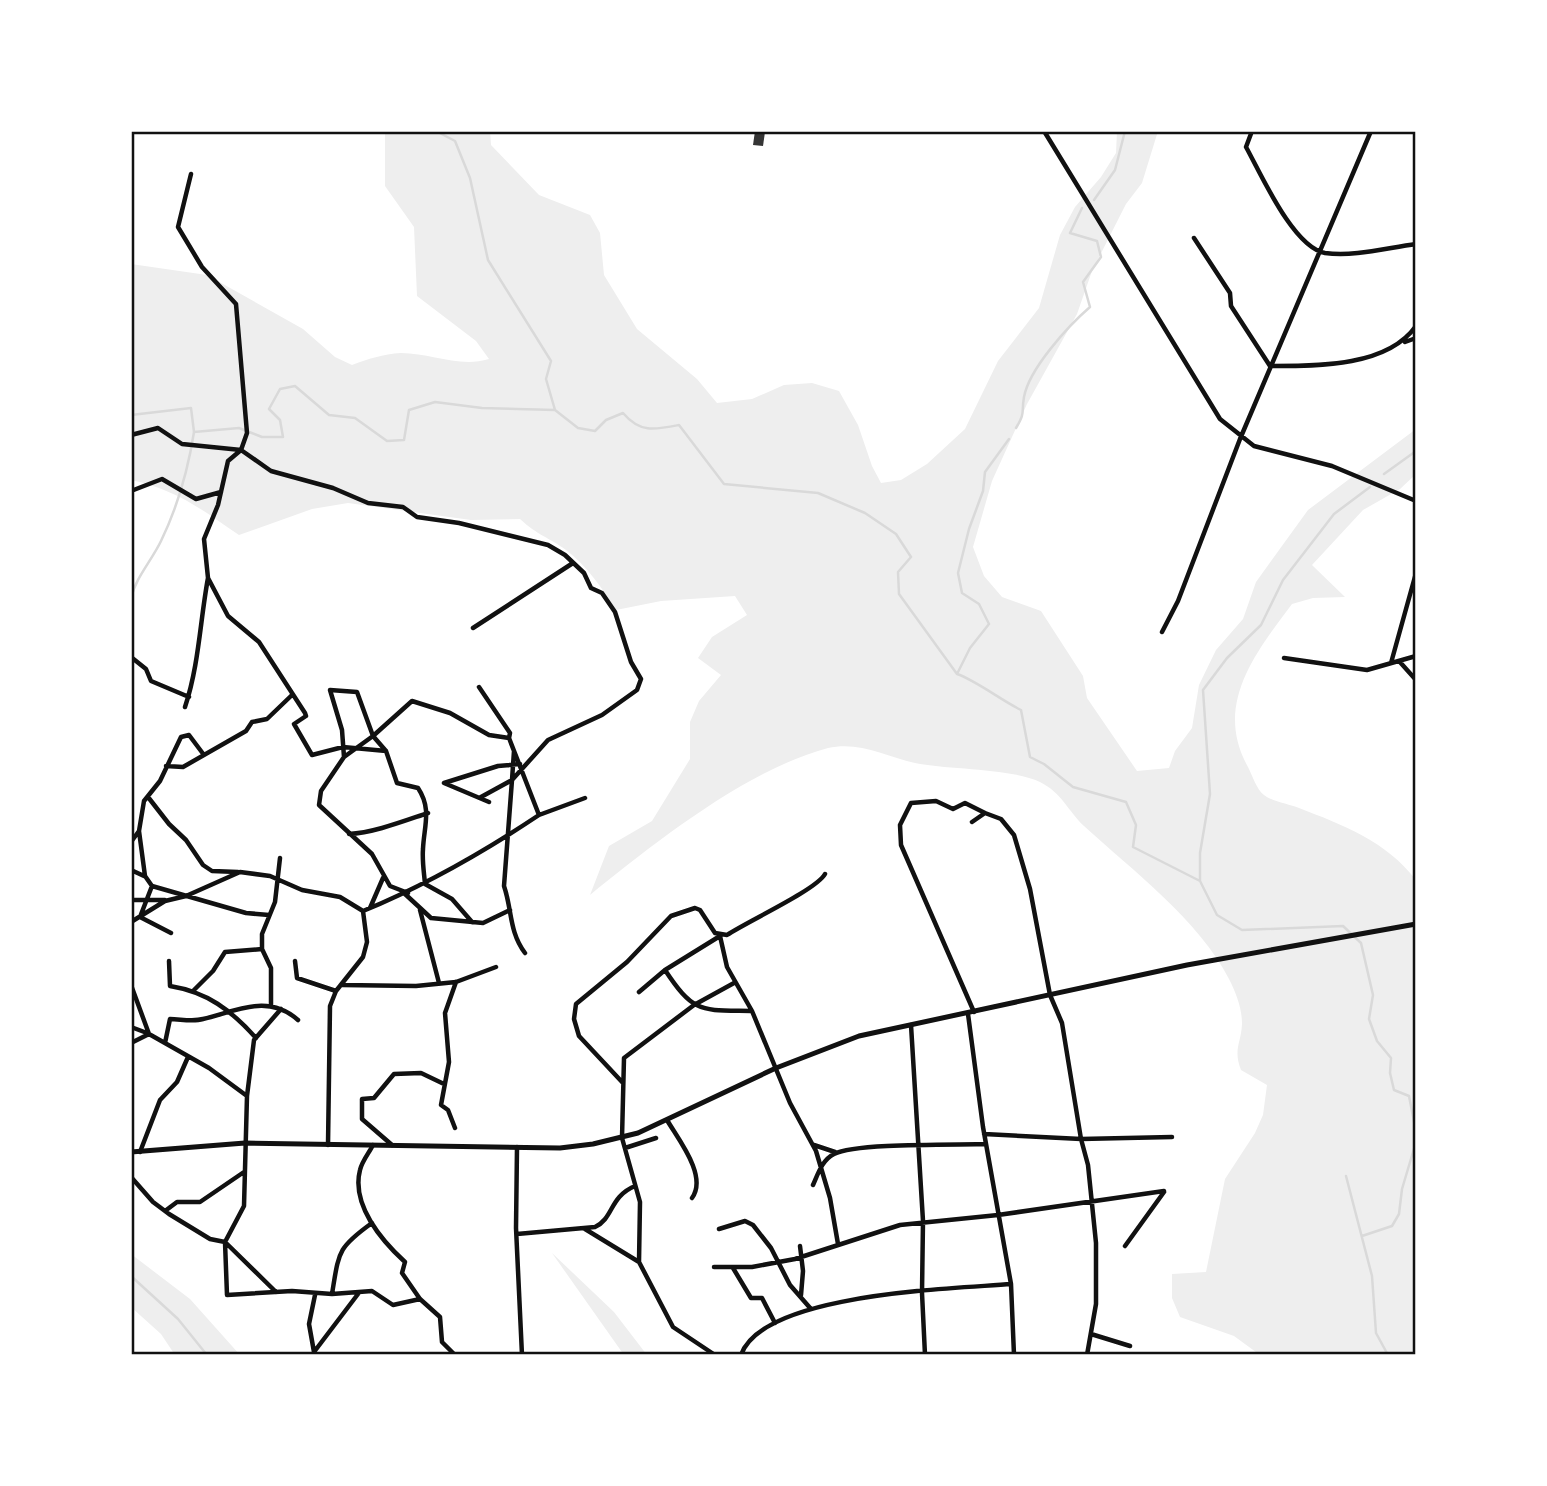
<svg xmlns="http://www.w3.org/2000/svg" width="1547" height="1486" viewBox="0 0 1547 1486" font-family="'Fira Sans',sans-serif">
  <rect width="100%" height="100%" fill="#fff"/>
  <!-- green -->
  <path fill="#eee" d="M385 131H490L491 145 539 195 590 215 600 233 604 275 637 329 697 379 717 403 752 399 784 385 812 383 839 391 858 425 872 466 881 483 901 480 927 464 965 429 998 361 1039 308 1060 235 1075 207 1101 177 1116 153 1117 131H1158L1142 183 1126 204 1092 271 1077 314 1027 404 992 481 973 547 984 576 1002 597 1041 611 1083 676 1087 698 1137 771 1169 768 1175 751 1192 728 1199 685 1216 650 1243 619 1256 582 1308 510 1416 429V474L1400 489 1363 510 1312 565 1345 597 1313 598 1292 604C1256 652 1213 705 1248 767 1252 775 1257 790 1264 795 1273 802 1289 804 1299 808 1343 825 1386 841 1416 880V1355H1260L1234 1336 1180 1317 1172 1298V1274L1206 1272 1225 1179 1255 1133 1263 1115 1267 1085 1241 1070C1233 1049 1241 1044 1242 1024 1242 1008 1236 993 1229 979 1199 920 1132 870 1084 826 1068 811 1062 793 1040 782 1011 768 949 770 915 763 885 756 859 741 828 748 748 769 654 843 590 895L609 846 652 821 690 759V722L699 701 721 675 698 658 712 637 747 615 735 596 661 601 616 610C603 589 586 565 566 550 550 538 537 535 520 519L471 520 348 503 312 509 239 535C201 509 177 490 131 480V264L207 275 303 329 335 357 352 365C368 359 383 354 401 353 431 353 459 368 489 359L476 341 417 296 414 227 385 186Z
    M552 1253 614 1312 647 1355H624Z
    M131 1254 190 1299 240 1355H175L161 1334 131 1307Z"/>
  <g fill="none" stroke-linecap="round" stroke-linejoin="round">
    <!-- stream -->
    <path stroke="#d9d9d9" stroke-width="2.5" d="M436 131 455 141 470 178 488 260 551 361 546 379 555 410
      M1094 200 1115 170 1125 131
      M131 415 191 408 194 432 239 428 262 437H283L280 420 269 409 280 389 295 386 329 415 355 418 387 441 404 440 409 410 435 402 482 408 555 410 578 428 595 431 606 420 623 413C640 433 654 430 679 425L724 484 818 493 865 513 896 534 911 557 898 572 899 594 957 674C975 680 1001 700 1021 710L1030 757 1044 764 1073 787 1126 802 1136 825 1133 847 1200 881 1217 915 1242 930 1343 926 1361 943 1373 995 1369 1019 1377 1041 1391 1058 1390 1073 1394 1090 1409 1096 1416 1132
      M1016 428C1026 411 1021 414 1024 397 1029 369 1068 326 1090 307L1083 282 1101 257 1097 241 1070 233 1082 208
      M1384 474 1416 451
      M131 598C136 577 152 560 161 541 178 506 188 470 194 432
      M957 674 970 648 989 624 979 604 962 593 958 573 969 529 983 491 985 472 1009 439
      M1200 881V853L1210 794 1203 690 1227 658 1261 625 1283 580 1334 514 1370 487
      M1346 1176 1372 1276 1376 1333 1388 1355
      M1362 1236 1392 1226 1399 1214 1402 1189 1416 1142
      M131 1276 178 1319 207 1355"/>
  </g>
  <!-- building -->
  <path fill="#353535" d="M755 131 765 132 763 146 753 145Z"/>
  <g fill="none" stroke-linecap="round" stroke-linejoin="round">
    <!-- minor -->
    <path stroke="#111" stroke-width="4.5" d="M1044 131 1220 419 1254 446 1332 466 1416 501
      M1252 131 1246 147C1261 174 1293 247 1325 253 1354 257 1386 248 1416 244
      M191 174 178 227 202 267 236 304 247 433 241 450 228 461 218 505 204 539 208 578 228 616 259 642 305 713 306 716 294 724 312 755 343 747 386 751
      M1194 238 1230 293 1231 306 1270 366C1317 366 1387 367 1416 326
      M1405 342 1416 338
      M131 435 158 428 182 444 241 450 271 471 333 488 368 503 403 507 417 517 459 523 548 545 565 555 584 573 591 588 602 593 615 612 631 662 641 679 637 690 602 715 548 740 512 780 504 886C512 909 509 932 525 953
      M131 491 162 479 196 499 221 492
      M473 628 573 563
      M1162 632 1178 601 1240 439 1371 131
      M131 657 146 669 151 681 189 697
      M1284 658 1367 670 1416 656
      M1399 661 1416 680
      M1391 663 1416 573
      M479 687 510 733 509 738
      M185 707C199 665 200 621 208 578
      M344 757 321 791 319 805 372 854 390 886 408 893
      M166 766 183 767 246 731 252 722 267 719 292 695
      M148 797 169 824 186 840 203 865 212 871 238 872
      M481 797 512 780 514 751
      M489 802 444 783 498 766 520 764
      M539 815 585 798
      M972 822 985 813 1001 819 1014 835 1030 889 1050 995 1062 1023 1081 1139 1088 1165 1096 1243V1304L1087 1355
      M139 831 145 876 152 886 246 913 269 915
      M349 834C373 833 404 821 428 813
      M131 842 139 831 144 801 160 781 181 737 189 735 204 755
      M131 870 144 876
      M152 886 140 917 171 933
      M405 894 431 918 483 923 510 910
      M131 900H165
      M370 908 383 878
      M420 910 439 983
      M363 911C426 885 482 853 539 815L509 738 489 735 450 713 412 701 373 736 357 692 330 690 342 730 344 757 373 736 386 751 397 783 418 788C432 809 424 826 423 849 422 861 424 872 425 884L452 899 472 922
      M131 922 165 901 186 896 240 872 270 876 302 890 340 897 363 911 367 942 363 957 336 991 330 1006 328 1145
      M169 961 170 986C207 992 231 1010 256 1038
      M295 961 297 978 336 991
      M665 970C694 1014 701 1010 751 1011
      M131 985 149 1034 209 1068 247 1096 244 1206 225 1242 227 1295 292 1291 332 1294 372 1291 393 1305 420 1299
      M342 985 416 986 456 982 496 967
      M194 990 213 971 225 952 262 949
      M639 992 665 970 720 936 727 967 752 1011 790 1103 816 1151 830 1198 838 1244
      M271 1005V968L262 949V934L275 902 280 858
      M974 1012 901 845 900 825 911 803 936 801 953 809 965 803 985 813
      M968 1014 983 1127 1011 1284 1014 1355
      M911 1025 923 1221 922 1293 925 1355
      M131 1027 147 1033
      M131 1043 149 1034
      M165 1043 170 1019C180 1019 193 1022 203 1019 237 1011 268 993 298 1020
      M623 1083 579 1036 574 1019 576 1004 627 962 671 916 695 908 700 910 715 933 727 935C748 921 816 890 825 874
      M247 1096 254 1040 281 1009
      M667 1120C678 1139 708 1176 692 1198
      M455 1128 448 1110 441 1105 449 1062 445 1013 456 982
      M984 1134 1081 1139 1172 1137
      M373 1145C369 1153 362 1161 360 1170 351 1205 382 1241 405 1262L402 1273 420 1299 440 1317 442 1342 455 1355
      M392 1145 362 1119V1099L374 1098 394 1074 421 1073 444 1084
      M814 1145 835 1152
      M517 1147 516 1228 522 1355
      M625 1148 656 1138
      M140 1152 160 1100 177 1082 188 1057
      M131 1177 153 1202 169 1214 210 1239 225 1242 276 1292
      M813 1185C818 1174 822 1160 834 1154 855 1143 955 1145 986 1144
      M165 1211 177 1202H200L244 1172
      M585 1229 639 1262
      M719 1229 745 1221 753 1225 771 1248 790 1285 811 1309
      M517 1234 595 1227C614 1218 609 1197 635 1186
      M800 1246 803 1271 801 1295
      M1125 1246 1164 1192
      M714 1267H752L795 1259 900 1225 998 1215 1164 1191
      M733 1268 751 1298H762L775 1323
      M332 1294C339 1252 337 1248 372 1223
      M1091 1334 1130 1346
      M314 1352 358 1294
      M314 1352 309 1324 315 1295
      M715 1355 673 1327 639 1262 640 1202 622 1138 624 1058 694 1005 734 983
      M741 1355C763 1293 952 1289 1011 1284"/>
    <!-- tertiary -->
    <path stroke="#111" stroke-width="5" d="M131 1152 245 1143 560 1148 593 1144 638 1133 776 1068 859 1036 1187 965 1416 924"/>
  </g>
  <!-- border -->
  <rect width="1547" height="1486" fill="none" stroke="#ffffff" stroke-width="266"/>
  <rect x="133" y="133" width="1281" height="1220" fill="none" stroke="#111" stroke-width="2.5"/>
</svg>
